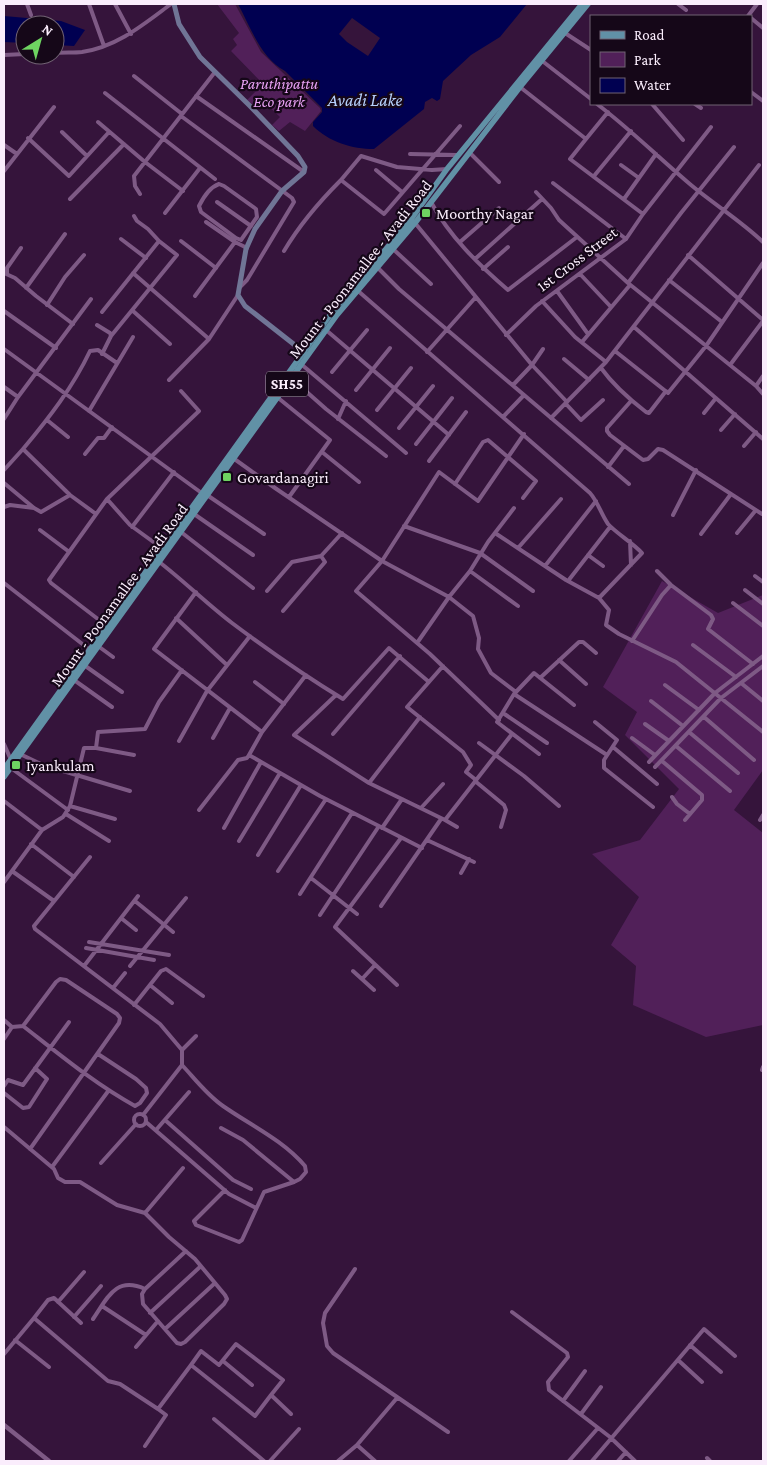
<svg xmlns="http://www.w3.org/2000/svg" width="767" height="1465" viewBox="0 0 767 1465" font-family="'Crimson Pro',serif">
  <rect width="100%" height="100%" fill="#35143b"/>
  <!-- green -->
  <path fill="#512059" d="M217 4H235L261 52 320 108 321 111 305 131 290 122 279 131 272 125 280 117 260 98 253 105 247 100 263 84 231 51 237 45 233 39 239 33Z
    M662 581 718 613 763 595V770L734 810 763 833V1025L706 1037 633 1005 636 966 611 945 639 897 592 854 640 840 679 789 625 735 637 712 603 687Z"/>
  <!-- water -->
  <path fill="#000051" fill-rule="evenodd" d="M238 4H527L500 37 471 55 443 81 440 99 437 101 432 98 425 102 424 109 374 149C352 149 329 142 313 126V122L322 112V108L285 71C261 59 250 26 238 4ZM352 18 380 38 368 56 347 42 339 34Z
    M4 16 61 21 85 30 74 46 55 45V25H25V43L4 42Z"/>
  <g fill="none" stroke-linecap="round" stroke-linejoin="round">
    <!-- minor -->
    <path stroke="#7e5a85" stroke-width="4" d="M27 4 31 15
      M89 4 104 46
      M115 4 131 34
      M678 4 686 10
      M748 16 757 4
      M751 18 763 28
      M565 33 591 50
      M55 53C64 52 73 53 82 52 117 47 144 24 171 4
      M4 55 25 54
      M541 60 591 99
      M134 76 182 114
      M520 87 586 139 608 112
      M751 92 763 101
      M105 93 215 179
      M196 96 304 172
      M597 104C630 129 659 158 691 185 715 205 741 221 763 242
      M652 104 683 140
      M695 104 701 108
      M181 116 292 198 294 202 247 280 239 288
      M98 122 145 162 183 191
      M62 132 87 156
      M28 138 69 176 109 132
      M586 139 570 159 643 214
      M4 145 17 154
      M470 153 499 182
      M410 154 457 155
      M621 165 639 178
      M376 170 402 192
      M4 171 54 107
      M594 176 631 131
      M341 180 361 156 397 167 432 170 447 169
      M553 183 626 239
      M219 184 224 186 256 209 257 217 241 240 236 238 201 212 199 206C203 198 210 187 219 184Z
      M536 192 551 208 559 220 628 283 756 386 763 394
      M140 194 135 186 134 176 215 72
      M70 199 124 144
      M624 199 656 154
      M217 202 251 226
      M431 202C449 236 479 265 508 290L577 237
      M165 213 200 168
      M206 222 235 242 247 248
      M415 223 532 365 513 385
      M121 239 146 258
      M181 241 216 268
      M460 242 499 208
      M393 249 431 284
      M284 251C300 224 319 202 341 180L384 214 460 126
      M688 255 763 320
      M475 259 542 199
      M377 267 399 289 629 484
      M483 269 508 247
      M4 273 15 278 36 296 73 324
      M133 273 209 339
      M7 274V268L21 248
      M580 274 611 307
      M669 280 722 322
      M628 283 681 213 734 147
      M26 288 65 234
      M357 290 590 493C598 502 601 514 608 524 616 533 633 543 642 553L599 598
      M557 291 588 334
      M195 296 235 242
      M542 301 575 337 606 362
      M47 305 65 277 84 255
      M4 311 56 348
      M133 311 170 344
      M102 312 159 241 148 229 137 221 134 216
      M97 325 110 333 111 336 102 354
      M634 327 763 439
      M326 330 449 435
      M506 335 536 306 626 239 643 214 711 127
      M111 336 177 255 159 241
      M582 342 630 285
      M4 349 203 494
      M543 349 532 365 567 402
      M615 351 668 393 706 346 763 263
      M427 352 475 298
      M564 359 589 380
      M301 364 406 453
      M730 365 763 321
      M601 368C614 386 629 399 646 412L649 413 666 391
      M332 372 367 330
      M291 378 326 409 386 456
      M169 380 209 339 238 295
      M756 386 763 376
      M4 387 18 397 91 299
      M356 390 390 348
      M277 397 330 440 289 497
      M631 401 607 428V431L610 435 643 460 648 459 658 449 663 450 762 514
      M566 404 581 420 603 400
      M377 410 411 368
      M89 411 133 337
      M704 413 716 398
      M503 417 524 395
      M551 418 606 362 759 165
      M4 419 18 397
      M338 419 346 401
      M47 420 68 437
      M399 428 433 386
      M721 430 735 414
      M416 444 452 398
      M744 446 756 432
      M322 452 359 482
      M85 454 98 438H104L112 427
      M233 458 275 488 382 561 449 597 473 616 479 638 478 649 491 673 516 692
      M429 461 466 412
      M608 467 624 446
      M4 470 23 449
      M4 483 34 508 41 512 70 495
      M455 484 483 442 488 440 536 481 523 498
      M207 495 264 534
      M107 499 130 525 163 549
      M4 507 10 505 34 508
      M96 514 70 495 23 449C49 418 73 387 90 351L98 350 117 363
      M194 514 253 555
      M673 515 696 470
      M404 526 480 553 533 591
      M132 527 174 472
      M40 530 68 551
      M181 532 253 588
      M495 533 566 580 599 598 609 610 606 625 619 634 676 662 763 732
      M737 533 756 510
      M701 534 731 494
      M630 541 631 565
      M518 548 561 499
      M588 555 603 566
      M158 561C184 581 207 604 232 623 268 650 305 676 343 699L389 648 429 682
      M545 566 596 501
      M470 571 518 606
      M657 571 671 585 711 615 713 619 708 629 753 664
      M755 576 763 582
      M568 581 610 527
      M4 583 90 650
      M745 590 763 604
      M267 591 292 562 321 556 342 533
      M196 592 154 649 262 732
      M733 603 763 626
      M283 611 325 562 321 556
      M176 618 227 665
      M107 626 51 583 49 580 107 499 199 411 181 391
      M632 641 662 595 671 585
      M417 643 449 597 470 571 488 542 514 508
      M693 645 736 677
      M98 646 113 657
      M559 660 586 684
      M84 665 122 692
      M443 666 407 707 463 752 471 765 466 772 476 780
      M306 675 262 732 249 755 320 796 422 848
      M540 678 579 642H583L596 653
      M74 680 112 707
      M255 682 284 704
      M741 683 763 701
      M665 685 699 710
      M514 694 607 755
      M336 695 294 735 369 783 445 820 512 734
      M651 701 683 726
      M503 713 547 743
      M704 717 754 760
      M499 720 430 654 356 591 382 561 439 472 478 501 524 434
      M595 722 617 740 604 760V768L653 807
      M645 724 669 741
      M689 732 738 773
      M333 734 400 656
      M213 738 230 708
      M632 738 655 755
      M179 741 207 691 250 636
      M479 743 524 776 559 806
      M4 744 11 760
      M676 746 730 791
      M613 747 657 784
      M96 748 134 755
      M20 754 43 765 130 791
      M539 754 497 722 514 694 534 673 574 705
      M662 761 702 795V800L685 820
      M649 762 715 693 763 656
      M655 767 721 698 763 666
      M11 768 68 810
      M475 781 504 805 506 810 501 827
      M369 783 420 717
      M672 797 677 804 690 814
      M4 801 42 830
      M421 808 443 784
      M199 810 238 760 247 758 249 755
      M66 814 109 841
      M115 819 70 806 84 748H96L98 732 145 729 159 702 182 670
      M445 820 457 827
      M760 820 763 815
      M224 828 261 762
      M382 828 402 799
      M427 840 474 862
      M239 841 280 773
      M31 844 74 877
      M258 855 301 785
      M90 857 34 926 35 929 160 1024 182 1050V1065L143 1115
      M12 871 42 830 63 817 70 806
      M278 871 326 799
      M461 873 469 859
      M311 878 357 914
      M4 882 12 871 54 901
      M300 894 352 813
      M135 901 173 932
      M381 906 441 819
      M320 915 379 826
      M121 918 136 930
      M89 942 169 955
      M86 948 154 960
      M84 966 138 896
      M130 966 186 898
      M353 971 374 990
      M362 979 375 965
      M150 985 172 1003
      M397 985 335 927 401 838
      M113 988 125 973
      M134 1005 161 971 166 969 203 996
      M4 1020 12 1027 23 1026C59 1054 95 1084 135 1106L140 1103 147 1093 146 1088 136 1079 98 1054
      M23 1026 56 982 60 979 66 980 117 1014 120 1018 119 1023 30 1149
      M4 1039 12 1027
      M182 1050 196 1036
      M182 1065C195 1079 207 1095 223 1106 250 1125 283 1140 305 1166L306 1172 300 1179 294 1182 264 1192 242 1240 239 1242 196 1225 194 1221 225 1190
      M762 1070 763 1067
      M4 1086 8 1080 23 1085 69 1022
      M4 1093 23 1108 29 1107 47 1079 35 1068
      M134 1120a6 6 0 1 1 12 0a6 6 0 1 1-12 0Z
      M165 1120 233 1180 251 1189
      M146 1122 229 1194 256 1208
      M4 1127 54 1169 58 1178 65 1182H80L117 1205 145 1213 169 1237 195 1259 225 1295 227 1299 224 1304 185 1342 181 1344 177 1343 143 1304 142 1294 145 1289 186 1251
      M221 1128 243 1140 294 1182
      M156 1130 189 1092
      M101 1163 136 1124
      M52 1167 109 1090
      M145 1213 183 1168
      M355 1269 325 1313 323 1323 327 1346 333 1353 448 1432
      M58 1302 84 1272
      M102 1306 146 1335
      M512 1312 567 1353 568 1357 548 1382 549 1390 610 1437 635 1461
      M150 1313 201 1266
      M74 1317 101 1286
      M34 1318 48 1300 54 1298 81 1323
      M93 1319C108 1297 116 1276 145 1289
      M165 1329 215 1283
      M15 1340 49 1367
      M690 1345 721 1372
      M136 1347 158 1321
      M4 1354 34 1318 108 1381 120 1384 158 1409 191 1365 255 1416 271 1395 291 1414
      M678 1360 702 1382
      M223 1361 252 1385
      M191 1365 201 1351 219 1365 236 1344 283 1380 271 1395
      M563 1401 585 1371
      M581 1414 601 1387
      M214 1419 264 1461
      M357 1445 375 1461
      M145 1446 166 1415 158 1409
      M707 1458 710 1461
      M270 1461 299 1429
      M338 1461 357 1445 397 1398
      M569 1461 598 1428
      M592 1461 704 1329 735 1356
      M618 1461 626 1452"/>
    <!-- tertiary -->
    <path stroke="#7e5a85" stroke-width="4.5" d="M4 1425 49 1461"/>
    <!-- secondary -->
    <path stroke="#707596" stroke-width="5" d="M174 4 179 24 200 57 250 106 298 156 305 167 304 172 282 191 255 229 246 249 238 295 245 306 305 353"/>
    <!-- primary -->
    <path stroke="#6191a6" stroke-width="5.5" d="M4 769 333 311 409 222 447 169 582 4
      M4 777 337 315 415 223 520 87 588 4"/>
  </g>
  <!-- markers -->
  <g fill="#6ed361" stroke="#150718" stroke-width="2">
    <rect x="421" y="208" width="10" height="10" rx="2.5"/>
    <rect x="222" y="472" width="10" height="10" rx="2.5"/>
    <rect x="11" y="760" width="10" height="10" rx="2.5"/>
  </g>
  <g text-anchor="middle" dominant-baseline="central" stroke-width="4.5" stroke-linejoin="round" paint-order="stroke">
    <!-- shield labels -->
    <rect fill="#150718" stroke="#b5a8b8" stroke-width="1" x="266" y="371.5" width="42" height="25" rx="4"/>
    <g font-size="15" font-weight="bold" fill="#faedfc">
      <text x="287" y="384">SH55</text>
    </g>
    <!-- park labels -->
    <g font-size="16" font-style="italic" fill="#e7a0f3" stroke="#150718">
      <text x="279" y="83">Paruthipattu<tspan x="279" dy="18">Eco park</tspan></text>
    </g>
    <!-- poi labels -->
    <g font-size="16" fill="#faedfc" stroke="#150718" text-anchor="start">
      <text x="436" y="213">Moorthy Nagar</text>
      <text x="237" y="477">Govardanagiri</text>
      <text x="26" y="765">Iyankulam</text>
    </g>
    <!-- street labels -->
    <g font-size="16" fill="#faedfc" stroke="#150718">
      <text transform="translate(577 259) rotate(-37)">1st Cross Street</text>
      <text transform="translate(360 269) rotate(-52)">Mount - Poonamallee - Avadi Road</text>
      <text transform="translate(119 595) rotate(-54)">Mount - Poonamallee - Avadi Road</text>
    </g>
    <!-- water labels -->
    <g font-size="18" font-style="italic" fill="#b5cffb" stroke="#150718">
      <text x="365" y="100">Avadi Lake</text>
    </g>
  </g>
  <!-- border -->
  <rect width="767" height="1465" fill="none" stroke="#faedfc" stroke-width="10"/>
  <!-- legend -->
  <rect x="590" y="15" width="162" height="90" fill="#150718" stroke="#716373"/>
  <rect x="600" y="31" width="25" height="8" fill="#6191a6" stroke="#716373"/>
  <text x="634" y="40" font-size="15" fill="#faedfc">Road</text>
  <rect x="600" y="52" width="25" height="15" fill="#512059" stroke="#716373"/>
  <text x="634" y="65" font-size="15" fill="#faedfc">Park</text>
  <rect x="600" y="78" width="25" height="15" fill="#000051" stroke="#716373"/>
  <text x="634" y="90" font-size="15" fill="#faedfc">Water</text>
  <!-- north arrow -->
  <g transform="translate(40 40) rotate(37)"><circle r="24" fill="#150718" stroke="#716373"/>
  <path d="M0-4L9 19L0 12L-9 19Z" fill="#6ed361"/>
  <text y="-8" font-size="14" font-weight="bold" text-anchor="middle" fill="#faedfc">N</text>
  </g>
</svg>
